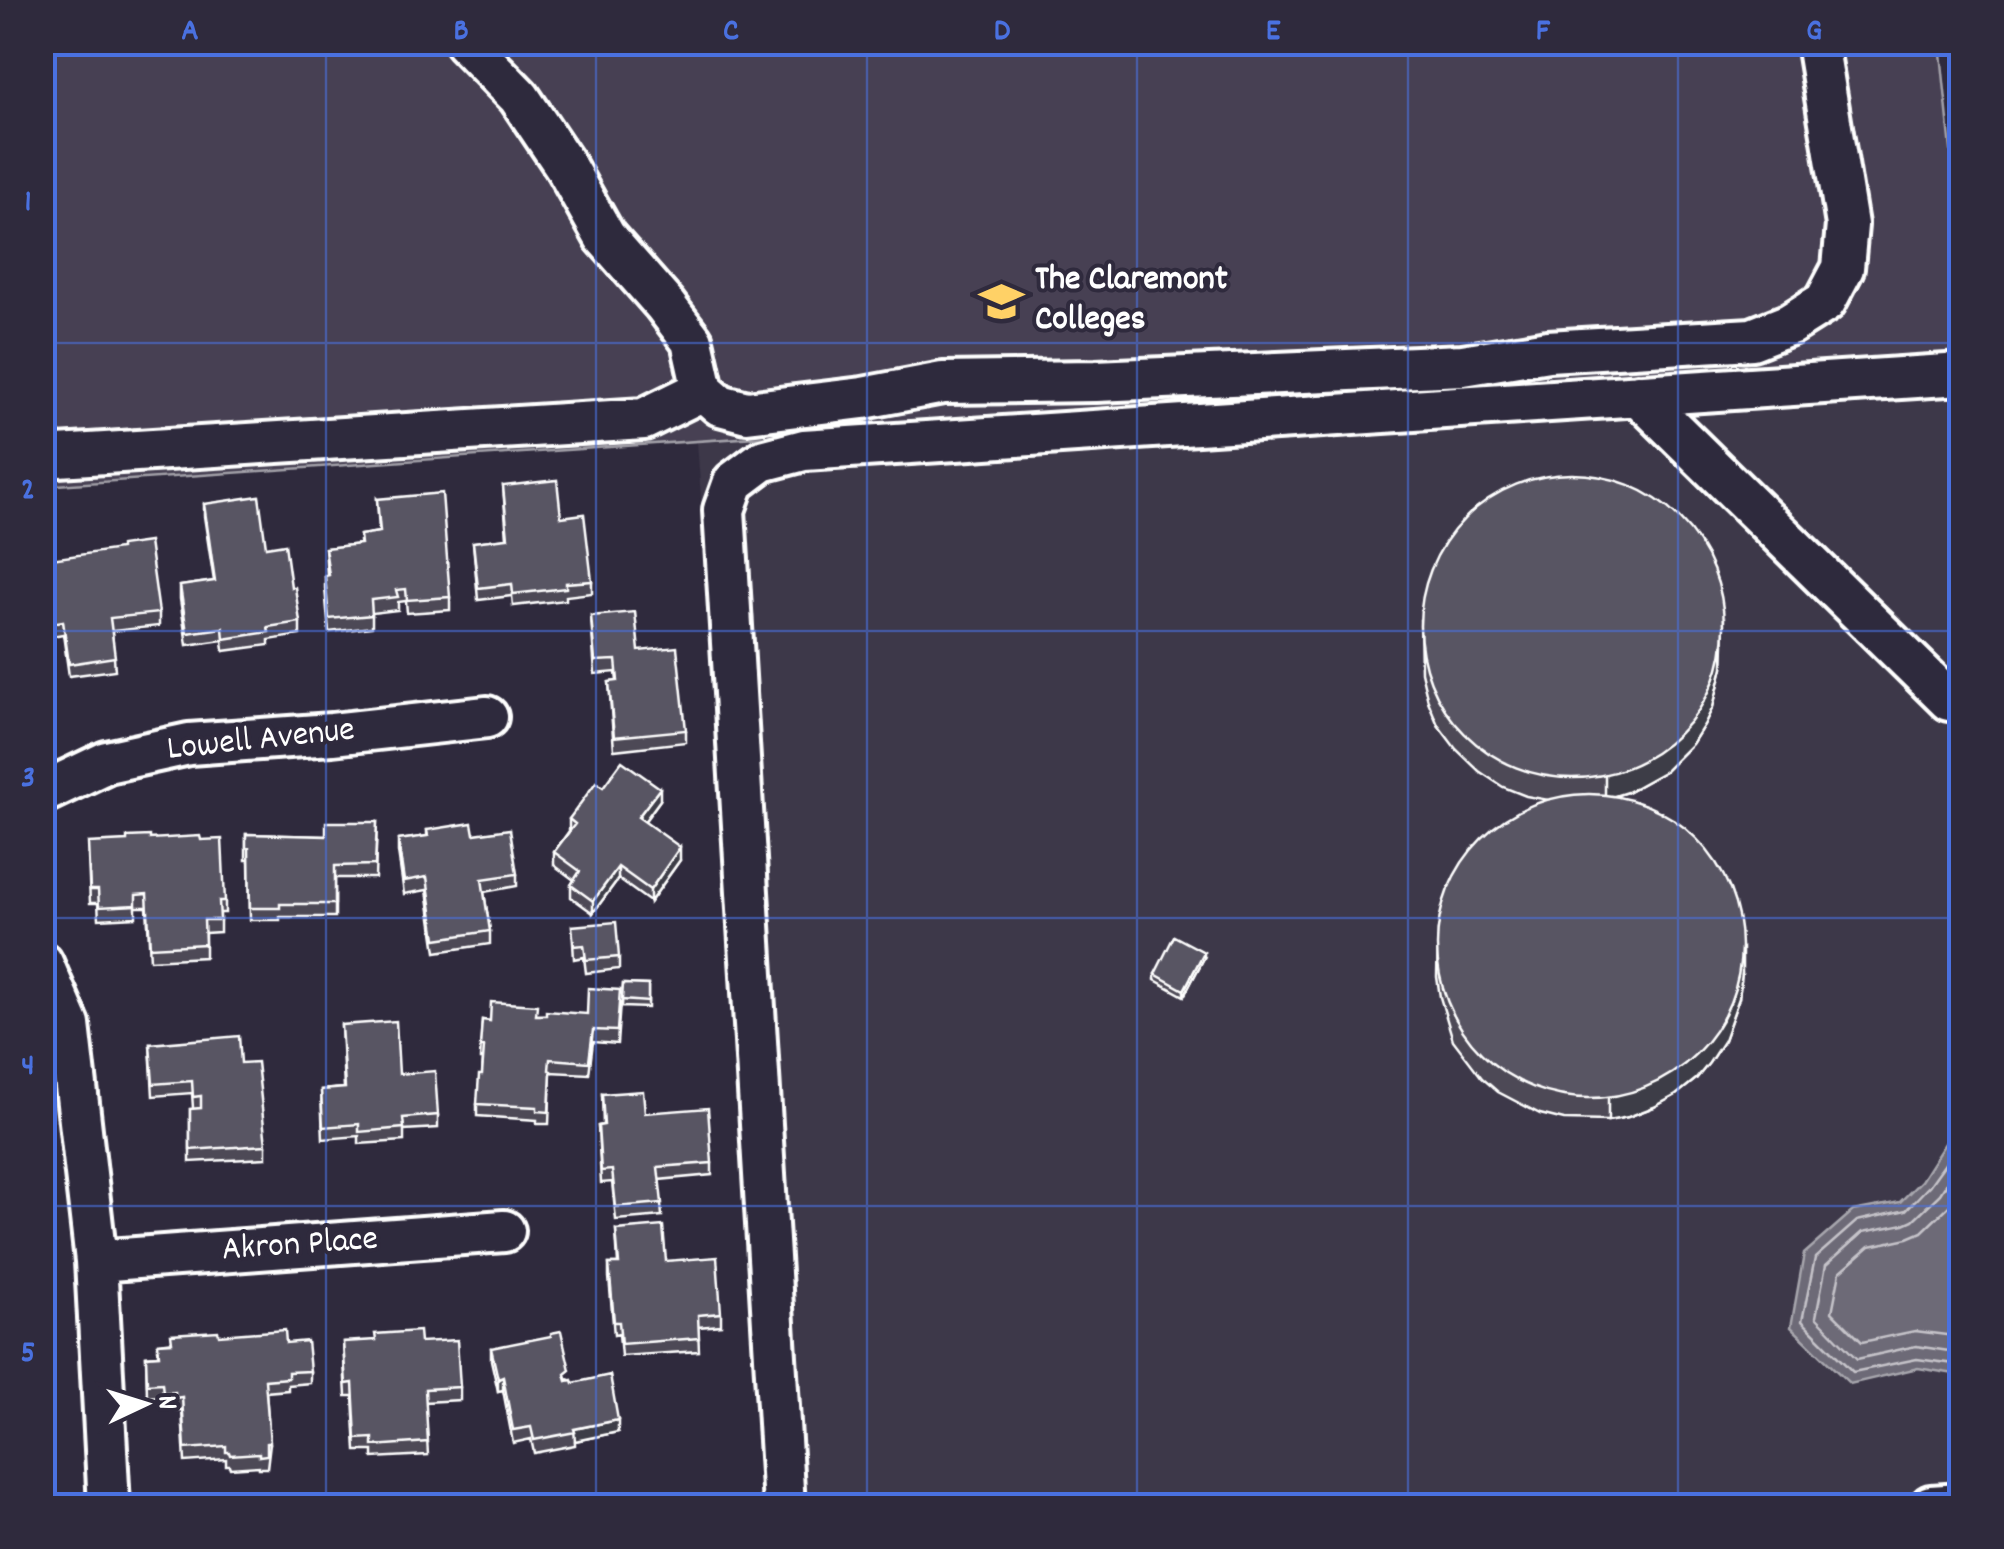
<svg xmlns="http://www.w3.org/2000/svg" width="2004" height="1549" viewBox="0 0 2004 1549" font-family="Dekko,sans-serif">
  <rect width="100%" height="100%" fill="#2f2a3d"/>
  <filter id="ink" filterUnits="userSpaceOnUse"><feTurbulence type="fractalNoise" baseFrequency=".01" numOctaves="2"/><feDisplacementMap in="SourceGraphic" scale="20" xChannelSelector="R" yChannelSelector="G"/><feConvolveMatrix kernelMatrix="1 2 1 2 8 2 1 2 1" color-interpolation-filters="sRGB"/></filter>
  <g filter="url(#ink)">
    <!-- built -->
    <path fill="#3c3749" d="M43 43H1940L1961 247V1506H772L697 442 43 486Z"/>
    <!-- green -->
    <path fill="#464152" stroke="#a2a0a8" stroke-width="2.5" d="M43 43H1940L1961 247V354L43 486Z"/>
    <!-- water -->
    <path fill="#6d6a77" stroke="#a7a6ad" stroke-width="2.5" d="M1961 1125V1375L1918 1368 1850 1384 1791 1327 1804 1254 1853 1211 1900 1202 1921 1181 1947 1140Z"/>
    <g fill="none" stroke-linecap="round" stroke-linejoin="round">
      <!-- shore -->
      <path stroke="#c5c3c9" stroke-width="2.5" d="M1962 1140 1929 1186 1906 1210 1857 1221 1815 1258 1802 1321 1853 1372 1917 1359 1962 1365
        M1962 1159 1940 1194 1913 1220 1904 1224 1863 1232 1826 1265 1816 1317 1857 1359 1916 1346 1962 1353
        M1962 1187 1949 1206 1922 1232 1908 1238 1870 1246 1840 1272 1832 1312 1862 1342 1915 1331 1962 1337"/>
      <defs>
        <path id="minor" d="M465 42 519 97 564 164 605 237 664 304 692 341 703 390 720 405 747 412 863 398 943 383 1096 381 1463 365 1548 351 1752 339 1790 324 1825 302 1843 268 1847 225 1817 42
          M1638 395 1949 700 1962 701
          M42 457 644 419 703 390
          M42 793 107 762 189 744 332 734 487 717
          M42 963 69 1025 96 1261 109 1506
          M96 1261 504 1231
          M784 1506 724 510 734 482 762 461 804 450 1962 374
          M1931 1506 1962 1504"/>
      </defs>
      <!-- minor casing -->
      <use href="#minor" stroke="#fff" stroke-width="48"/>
      <!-- minor -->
      <use href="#minor" stroke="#2f2a3d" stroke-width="40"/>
    </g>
    <!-- wall -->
    <path fill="#4d4956" stroke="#fff" stroke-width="2.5" d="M503 486 561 517 592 581V593L566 596V600L513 606 512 596 478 600 473 542 507 538Z
      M377 499 450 597V610L407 613 406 601 398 602V610L372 613V627L329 632 325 588V576H327L325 548 360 544V535L379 532Z
      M204 504 266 547 291 587 300 622V635L269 640V645L224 651 223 640 187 645 180 599V586L214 581 204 516Z
      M44 560 159 613V626L112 631 115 670 69 676 63 634 52 636 44 573Z
      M591 616 639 651 686 730V742L614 750 609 682 617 681 616 672 595 674Z
      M1420 620 1724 644 1723 667 1713 707 1704 725 1692 744 1665 771 1627 792 1610 797 1742 973 1739 998 1724 1040 1709 1063 1696 1079 1676 1095 1654 1107 1628 1117 1608 1121 1564 1120 1540 1114 1498 1092 1482 1078 1453 1040 1440 997 1437 977 1438 930 1549 800 1526 796 1503 787 1479 771 1456 749 1438 725 1428 701 1421 672Z
      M603 787 660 800 644 822 680 860 650 902 618 879 593 913 571 897V885L574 880 554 865V852L569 831V819Z
      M377 822 375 878H335V917H280V920H250L249 860H246V834L326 836Z
      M427 830 474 834 517 874V886L484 892 490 931V944L436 952 427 890 404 894 398 852V840L427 836Z
      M150 839 201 840 225 901V913H220V932L205 933V957L150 960 147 907H136V917L99 919 98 903H90L88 856Z
      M572 926 619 957V969L586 973 584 957 574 959Z
      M1204 958 1184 996 1155 980V974Z
      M623 984 648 985V1008L622 1007Z
      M620 1003 617 1044 593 1042 589 1074 551 1072 549 1124H537V1120L477 1116V1104L482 1075 483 1059H480L482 1020 490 1021 537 1015 587 1014Z
      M341 1025 399 1074 438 1115V1128L404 1130V1141L359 1144V1136L323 1139 321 1090 344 1088Z
      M150 1044 241 1063 266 1145V1158L190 1162V1109L193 1108 192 1093 153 1096Z
      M602 1094 645 1113 712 1163V1175L659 1180 662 1216 616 1220 612 1182 601 1183 598 1126 603 1125Z
      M616 1230 666 1261 721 1313V1325L698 1327 699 1351 621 1356 619 1334 614 1335 609 1277V1264H618Z
      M219 1335 286 1343 310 1371V1383L288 1385V1390L266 1392 270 1443 267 1468H259V1466L230 1468 229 1465H226V1459L185 1462 182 1410H175V1405L163 1406 162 1396 147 1397 146 1356 158 1355V1343Z
      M343 1342H420L460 1387V1400L425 1402 428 1455 373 1458V1451H356L353 1396H346Z
      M491 1348 570 1380 618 1432 575 1441V1445L534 1453 531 1439 513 1443 503 1390 498 1391 491 1360Z"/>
    <!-- shaded-wall -->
    <path fill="#3e3c46" stroke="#fff" stroke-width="2.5" d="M1724 620 1723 667 1713 707 1704 725 1692 744 1665 771 1627 792 1605 799V775Z
      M49 671V684L42 687V674Z
      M660 788V800L638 830V817Z
      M680 847V860L650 902V890Z
      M618 867V879L593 913V901Z
      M1742 949V973L1739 998 1724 1040 1709 1063 1696 1079 1676 1095 1654 1107 1628 1117 1608 1121V1098Z
      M1204 952V958L1184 996V990Z
      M503 1377V1390L498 1391V1379Z
      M618 1420V1432L575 1441 574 1429Z"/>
    <!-- building -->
    <path fill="#595564" stroke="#fff" stroke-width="2.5" d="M1420 626a152 152 0 1 1 304 0a152 152 0 1 1-304 0Z
      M557 480 561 517 584 514 592 581 566 583V588L513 594 512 584 478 588 473 542 508 538 503 486Z
      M442 493 450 597 407 600 406 589 396 590 398 597 371 600 372 615 329 619 325 576 329 575 325 548 361 544 360 535 380 532 377 499Z
      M259 496 266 547 285 544 291 587H295L300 622 268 627 269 632 224 639 223 628 187 633 180 586 215 581 204 504Z
      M149 542 159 613 110 618 115 657 69 664 63 621 52 623 44 560 120 549V546Z
      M635 612 639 651 677 647 686 730 614 737 609 682 618 681 616 660 595 661 591 616Z
      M42 662H44L49 671 42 674Z
      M622 761 660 788 638 817 680 847 650 890 618 867 593 901 571 885 580 871 554 852 575 824 569 819 596 782 603 787Z
      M1437 946a152 152 0 1 1 304 0a152 152 0 1 1-304 0Z
      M326 822H377L375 865 335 866V904H280V908H250L249 848 246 847V834L326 836Z
      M472 823 474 834 510 829 517 874 482 879 490 931 436 939 427 877 404 881 398 840 428 836 427 830Z
      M150 836V839L200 836 201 840 222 839 225 901H219L220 920H204L205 944 150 947 147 894 136 895V905L99 907 98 890H90L88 843 127 841V837Z
      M616 922 619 957 586 960 584 945 574 946 572 926Z
      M1174 936 1204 952 1184 990 1155 974Z
      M623 984 648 985V1002L622 1000Z
      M588 988 620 990 617 1031 593 1030 589 1062 550 1059 549 1070 551 1071 549 1112 537 1111V1107L477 1104 479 1075H482L484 1047H480L482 1020 490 1021 491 1002 537 1005 536 1015H546V1011L587 1014Z
      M396 1021 399 1074 435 1071 438 1115 403 1118 404 1128 359 1132V1124L323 1127 321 1090 345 1088 341 1025Z
      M239 1036 241 1063 257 1062 266 1145 190 1150V1109L201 1108V1096L193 1097 192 1081 153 1084 150 1044Z
      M643 1091 645 1113 708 1108 712 1163 658 1167 662 1203 616 1207 612 1170 601 1171 598 1126 604 1125 602 1094Z
      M663 1226 666 1261 717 1257 721 1313 698 1315 699 1338 621 1344 619 1322H614L609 1264H619L616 1230Z
      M285 1330 286 1343 307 1341 310 1371 288 1372V1378L265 1380 270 1443H267V1455L259 1456V1453L230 1455 229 1452H226V1446L185 1449 182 1397 175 1398V1392L163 1393 162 1383 147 1384 146 1356 159 1355 158 1343 172 1342 171 1334 218 1331 219 1335Z
      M419 1331 420 1342 457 1340 460 1387 425 1389 428 1442 373 1446V1438L356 1439 353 1383 346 1384 343 1342 376 1340 375 1334Z
      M561 1331 570 1370 565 1374 567 1381 572 1380 573 1383 610 1375 618 1420 574 1429 575 1432 534 1440 531 1427 513 1430 503 1377 498 1379 491 1348 551 1336V1333Z
      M222 1499 223 1506H177L176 1502Z"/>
  </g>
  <!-- grid -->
  <path fill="none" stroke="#4a71e0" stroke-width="2.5" stroke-opacity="0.55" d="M326 42V1506M596 42V1506M867 42V1506M1137 42V1506M1408 42V1506M1678 42V1506M42 343H1962M42 631H1962M42 918H1962M42 1206H1962"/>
  <!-- icons -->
  <defs>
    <symbol id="university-bare" viewBox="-9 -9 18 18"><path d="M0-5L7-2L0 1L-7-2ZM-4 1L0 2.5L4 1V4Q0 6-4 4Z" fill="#ffd166" stroke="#2f2a3d" stroke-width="2.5" paint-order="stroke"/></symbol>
  </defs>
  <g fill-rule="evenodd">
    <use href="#university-bare" x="970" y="270" width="63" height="63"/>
  </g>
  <g text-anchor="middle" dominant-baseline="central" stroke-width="8" stroke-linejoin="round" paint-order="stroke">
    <!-- poi labels -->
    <g font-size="35" font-weight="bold" fill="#fff" stroke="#2f2a3d" text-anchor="start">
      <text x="1035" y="281">The Claremont<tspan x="1035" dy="40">Colleges</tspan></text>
    </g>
    <!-- street labels -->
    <g font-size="35" fill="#fff" stroke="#2f2a3d">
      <text transform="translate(261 741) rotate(-6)">Lowell Avenue</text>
      <text transform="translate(300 1246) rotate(-4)">Akron Place</text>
    </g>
  </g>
  <!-- margin -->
  <rect width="2004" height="1549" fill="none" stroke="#2f2a3d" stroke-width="110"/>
  <!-- north arrow -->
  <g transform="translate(145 1404) rotate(86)" stroke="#2f2a3d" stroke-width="8" paint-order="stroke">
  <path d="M0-8L18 38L0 25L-18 38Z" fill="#ffffff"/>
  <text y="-15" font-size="28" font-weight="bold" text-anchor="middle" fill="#ffffff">N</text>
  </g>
  <rect x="55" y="55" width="1894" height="1439" fill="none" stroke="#4a71e0" stroke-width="4"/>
  <g font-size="32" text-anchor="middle" font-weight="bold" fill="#4a71e0">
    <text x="190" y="39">A</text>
    <text x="461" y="39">B</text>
    <text x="731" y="39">C</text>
    <text x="1002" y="39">D</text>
    <text x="1273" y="39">E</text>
    <text x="1543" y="39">F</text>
    <text x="1814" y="39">G</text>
    <text x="28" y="210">1</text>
    <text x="28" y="498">2</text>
    <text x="28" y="786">3</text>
    <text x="28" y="1074">4</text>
    <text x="28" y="1361">5</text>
  </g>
</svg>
